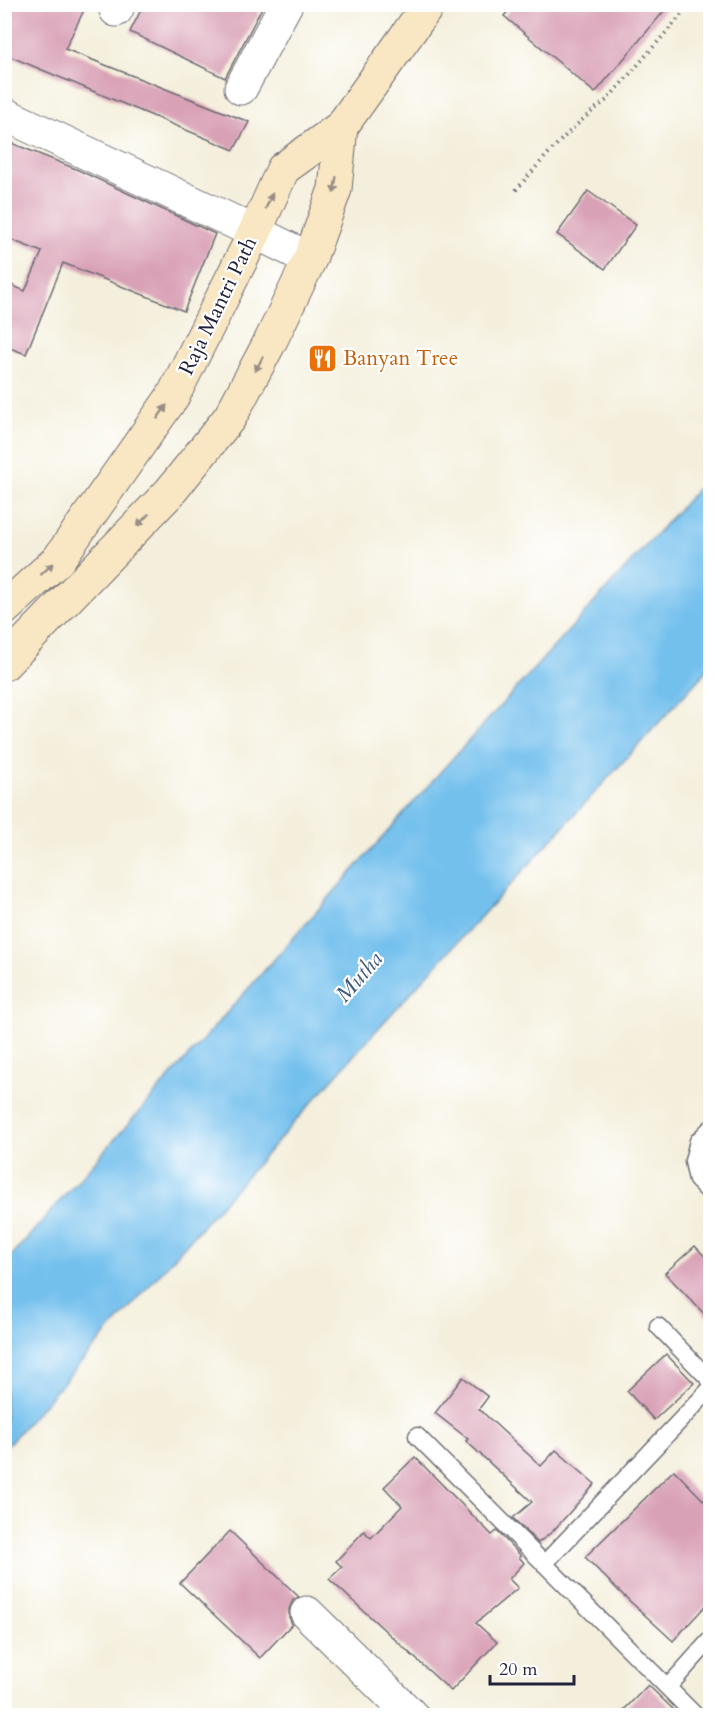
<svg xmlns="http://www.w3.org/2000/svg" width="715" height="1720" viewBox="0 0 715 1720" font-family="Cardo,serif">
  <rect width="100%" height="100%" fill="#fff"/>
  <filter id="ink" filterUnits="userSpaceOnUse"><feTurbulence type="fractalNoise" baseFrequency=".0167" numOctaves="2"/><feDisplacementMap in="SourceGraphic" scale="12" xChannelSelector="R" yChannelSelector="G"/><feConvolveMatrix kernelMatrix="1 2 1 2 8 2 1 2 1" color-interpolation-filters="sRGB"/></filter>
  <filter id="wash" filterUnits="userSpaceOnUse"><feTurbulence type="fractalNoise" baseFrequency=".008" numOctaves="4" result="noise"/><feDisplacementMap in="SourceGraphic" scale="24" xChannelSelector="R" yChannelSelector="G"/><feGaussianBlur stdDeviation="1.35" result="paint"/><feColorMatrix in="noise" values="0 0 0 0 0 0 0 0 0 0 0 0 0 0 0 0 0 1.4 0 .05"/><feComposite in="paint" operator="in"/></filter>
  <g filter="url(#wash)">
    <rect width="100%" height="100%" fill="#f4efdc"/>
    <!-- water -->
    <path fill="#73c0ed" stroke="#4a7194" stroke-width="1.5" d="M710 475V667L363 1045 5 1448V1263L443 769Z"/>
    <g id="blocks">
      <!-- building -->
      <path fill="#d9a1b6" d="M4 4H87L65 49 249 122 234 150 4 54Z
        M144 4H264L225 78 130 32Z
        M514 4H670L595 93 504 16Z
        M4 140 76 169 215 234 184 311 63 263 26 354 4 346V282L25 291 42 252 4 237Z
        M588 191 636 225 605 269 557 234Z
        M695 1246 711 1263V1321L665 1273Z
        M666 1354 694 1383 654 1420 627 1391Z
        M463 1377 488 1397 479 1409 541 1466 556 1450 595 1484 553 1531 538 1543 513 1518 532 1502 466 1441 468 1439 435 1413Z
        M415 1457 492 1535 497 1531 521 1556 519 1557 524 1563 509 1579 518 1588 476 1623 497 1642 451 1691 329 1579 342 1567 336 1561 364 1531 371 1538 402 1506 384 1487Z
        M674 1470 711 1508V1600L673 1641 621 1593 585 1557Z
        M230 1531 299 1597 293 1600 289 1609V1617L292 1624 260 1658 180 1583Z
        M648 1685 680 1716H618Z"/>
    </g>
  </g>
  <g filter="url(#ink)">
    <use href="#blocks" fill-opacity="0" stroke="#6c6a73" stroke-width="1.5"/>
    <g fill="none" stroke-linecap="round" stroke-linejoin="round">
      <defs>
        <path id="service" d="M710 1129 698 1141 693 1161 697 1180 710 1193
          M658 1326 710 1380
          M417 1436 696 1716
          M544 1564 710 1389
          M668 1687 710 1640"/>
        <path id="minor" d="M116 10 119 4
          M241 88 286 4
          M4 114 255 232 310 259
          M307 1613 412 1716"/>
        <path id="secondary" d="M4 609 58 560 173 396 255 232 283 169 341 127 429 4
          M4 664 170 492 230 417 271 340 310 259 335 189 341 127"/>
      </defs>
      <!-- service casing -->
      <use href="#service" stroke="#6c6a73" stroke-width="19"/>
      <!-- minor casing -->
      <use href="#minor" stroke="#6c6a73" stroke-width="35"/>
      <!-- secondary casing -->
      <use href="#secondary" stroke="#6c6a73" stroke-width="35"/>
      <!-- path -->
      <path stroke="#6c6a73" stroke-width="4" stroke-dasharray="1.5 4.5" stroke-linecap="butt" d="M516 190C544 158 572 125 607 100L691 4"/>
      <!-- service -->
      <use href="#service" stroke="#fff" stroke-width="16"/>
      <!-- minor -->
      <use href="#minor" stroke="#fff" stroke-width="33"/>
      <!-- secondary -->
      <use href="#secondary" stroke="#f9e7c3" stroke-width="33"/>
    </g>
    <!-- one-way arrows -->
    <defs><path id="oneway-solid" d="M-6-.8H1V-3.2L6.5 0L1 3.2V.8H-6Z" transform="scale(1.5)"/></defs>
    <g fill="#988e86">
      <use href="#oneway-solid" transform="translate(335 185) rotate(100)"/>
      <use href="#oneway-solid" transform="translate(269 201) rotate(-66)"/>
      <use href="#oneway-solid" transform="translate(259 364) rotate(118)"/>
      <use href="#oneway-solid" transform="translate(162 412) rotate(-55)"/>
      <use href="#oneway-solid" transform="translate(143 520) rotate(134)"/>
      <use href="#oneway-solid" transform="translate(47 569) rotate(-43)"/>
    </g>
  </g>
  <!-- icons -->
  <defs>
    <symbol id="restaurant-square" viewBox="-11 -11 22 22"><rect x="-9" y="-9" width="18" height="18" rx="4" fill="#e8710a" stroke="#fff"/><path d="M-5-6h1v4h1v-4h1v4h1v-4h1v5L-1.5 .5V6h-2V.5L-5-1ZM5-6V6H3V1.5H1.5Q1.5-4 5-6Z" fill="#fff"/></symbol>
  </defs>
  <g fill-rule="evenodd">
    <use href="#restaurant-square" x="306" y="342" width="33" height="33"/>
  </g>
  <g text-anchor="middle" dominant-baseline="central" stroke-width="4.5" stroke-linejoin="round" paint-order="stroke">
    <!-- street labels -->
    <g font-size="21" fill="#22223b" stroke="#fff">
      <text transform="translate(218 306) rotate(-64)">Raja Mantri Path</text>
    </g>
    <!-- food labels -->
    <g font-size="21" fill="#c56008" stroke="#fff" text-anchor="start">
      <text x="343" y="358">Banyan Tree</text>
    </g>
    <!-- water labels -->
    <g font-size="22" font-style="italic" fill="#3e5979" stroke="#fff">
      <text transform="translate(359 977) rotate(-49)">Mutha</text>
    </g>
  </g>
  <!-- margin -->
  <rect width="715" height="1720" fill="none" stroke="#fff" stroke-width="24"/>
  <!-- scale -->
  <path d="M490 1675v9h84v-9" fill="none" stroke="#22223b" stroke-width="3"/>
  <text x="499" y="1675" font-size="18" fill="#22223b" stroke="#ffffff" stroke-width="4.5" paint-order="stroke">20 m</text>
</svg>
